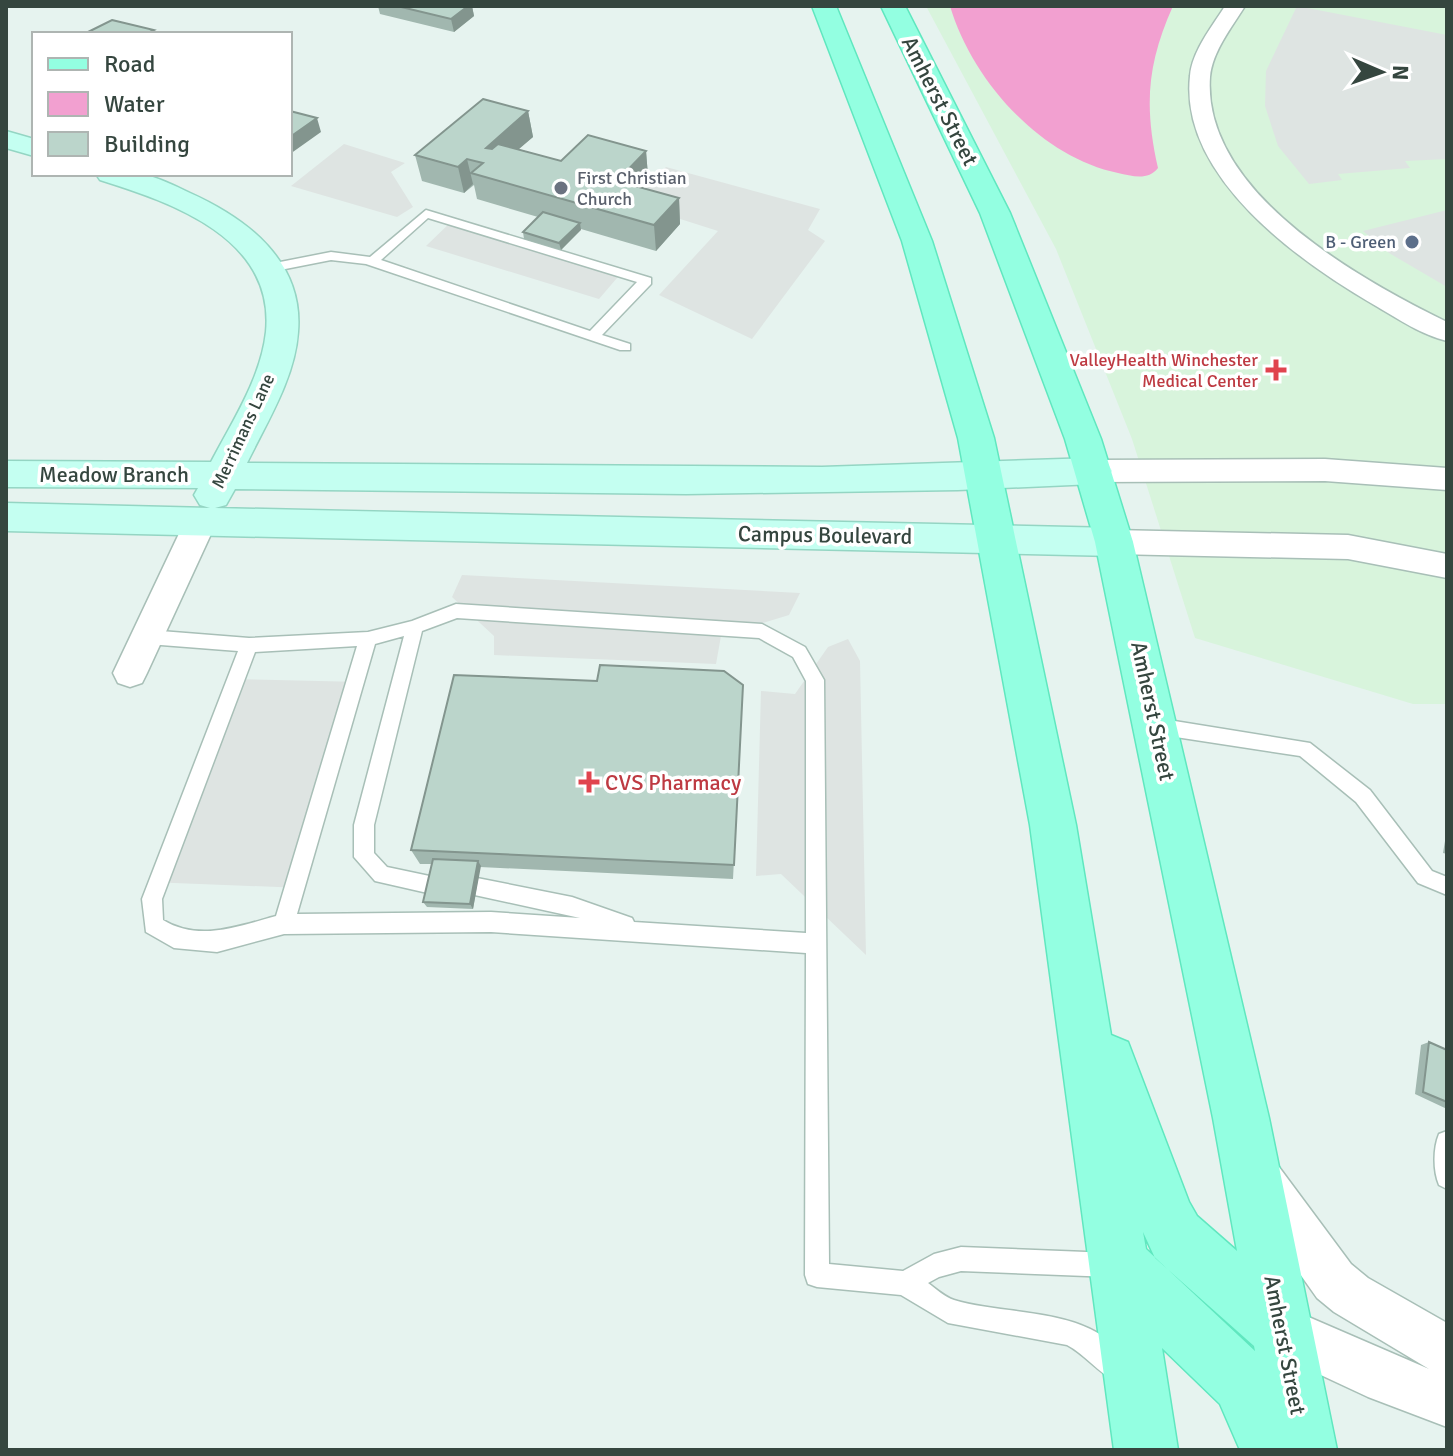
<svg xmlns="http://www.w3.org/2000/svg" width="1453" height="1456" viewBox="0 0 1453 1456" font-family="Signika,sans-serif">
  <rect width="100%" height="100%" fill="#e6f3ef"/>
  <!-- medical -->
  <path fill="#d8f4dc" d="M926 6H1447V704H1413L1195 638 1132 439 1056 249Z"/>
  <!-- parking -->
  <path fill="#dee4e2" d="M1297 6 1447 35V159L1405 161 1410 168 1338 174 1342 180 1309 184 1278 146 1265 106 1266 71Z
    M344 144 405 163 391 172 413 207 397 217 291 186Z
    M666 167 820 209 808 230 825 241 752 339 659 295 718 231 630 203Z
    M1447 210V287L1389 253 1363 231Z
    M454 219 623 271 599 299 426 246Z
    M462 575 800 593 789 615 721 636 716 664 494 655V636L452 597Z
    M848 639 860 661 866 955 781 874 756 876 761 691 795 694 828 647Z
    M231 679 362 682 302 888 149 882Z"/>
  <!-- water -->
  <path fill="#f2a0d0" d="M950 6H1173C1147 64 1144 106 1158 168 1148 181 1132 176 1118 173 1040 157 972 80 950 6Z"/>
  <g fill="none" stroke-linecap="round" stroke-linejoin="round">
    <defs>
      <path id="service" d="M426 210 651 278V284L602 335 630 344V350H620L366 264 331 260 270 272 264 268 270 264 331 252 370 257ZM428 218 637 282 590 331 381 260Z
        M456 604 762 624 805 647 824 680 829 1264 903 1271 934 1254 961 1247 1112 1253 1121 1256 1124 1265 1121 1274 1112 1277 961 1271 939 1277 928 1283C936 1289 945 1297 954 1300 1008 1317 1103 1305 1129 1368L1125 1377 1116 1381C1098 1373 1086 1355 1067 1345L948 1323 901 1295 817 1287 808 1284 805 1275 806 953 491 932 284 934 217 952 174 948 146 932 142 899 238 651 148 644 140 637 142 632 148 630 249 638 368 632 412 621ZM457 618 759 638 793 657 806 681V933L634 922 632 918 572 897 477 878 470 880 467 887 470 894 580 918 491 912 297 914 375 644 404 636 354 825V857L375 881 432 894 439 892 442 885 439 878 387 867 374 853V825L422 631ZM357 646 276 916C239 926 199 942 163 920L162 899 255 652Z
        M1156 718 1310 743 1370 790 1432 871 1447 877V895L1418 883 1356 802 1300 756 1156 734 1150 731 1147 726 1150 721Z
        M1447 1131V1189L1439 1185C1433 1171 1433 1148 1439 1134Z"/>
      <path id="minor" d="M1225 6H1245C1232 27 1212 52 1210 77 1202 192 1359 279 1447 322V341C1422 335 1398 319 1376 306 1300 262 1179 177 1190 76 1192 51 1212 27 1225 6Z
        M1325 459 1447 468V490L1325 481 1094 482 1083 479 1079 471 1083 463 1094 460Z
        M201 510 212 513 217 521 147 673 142 683 130 687 118 683 113 673 185 521 190 513Z
        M1114 530 1348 535 1447 554V578L1348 559 1114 554 1103 550 1098 542 1103 534Z
        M1263 1160 1279 1167 1351 1264 1368 1278 1447 1323V1427L1368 1397 1265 1349 1258 1331 1265 1313 1283 1306 1429 1369 1334 1312 1317 1298 1247 1199 1240 1183 1247 1167Z"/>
      <path id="secondary" d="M6 131 34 139V156L6 148Z
        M96 174C110 174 125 172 139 174 156 176 175 186 190 193 248 219 304 262 298 332 295 378 267 422 247 463L822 467 1094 458 1107 462 1112 471 1107 480 1094 484 958 490 686 494 235 489 226 505 215 508 1114 528 1128 532 1133 542 1128 552 1114 556 6 531V503L210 508 200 505 194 495 198 488 6 487V461L211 462C232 422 261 378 266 332 275 238 173 203 100 180Z"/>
      <path id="primary" d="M812 6H836L932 241 994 438 1076 825 1111 1035 1128 1042 1189 1202 1197 1216 1237 1251 1213 1118 1095 542 1065 439 980 213 881 6H905L1010 213 1101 439 1133 542 1269 1118 1337 1450H1240L1220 1404 1162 1348 1178 1450H1114L1030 825 958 438 902 241ZM1143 1232 1155 1258 1254 1346 1255 1351 1146 1249Z"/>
    </defs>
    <!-- service casing -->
    <use href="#service" stroke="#a8bfb7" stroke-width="3"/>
    <!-- minor casing -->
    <use href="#minor" stroke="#a8bfb7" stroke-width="3"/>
    <!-- secondary casing -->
    <use href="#secondary" stroke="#94d5c3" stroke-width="3"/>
    <!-- primary casing -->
    <use href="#primary" stroke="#60e7bf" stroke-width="3"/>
    <!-- service -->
    <use href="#service" fill="#fff" fill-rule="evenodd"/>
    <!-- minor -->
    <use href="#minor" fill="#fff" fill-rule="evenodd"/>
    <!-- secondary -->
    <use href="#secondary" fill="#c4fff1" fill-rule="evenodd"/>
    <!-- primary -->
    <use href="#primary" fill="#93ffe1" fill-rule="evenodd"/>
  </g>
  <!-- wall -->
  <path fill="#a1b7af" d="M378 6H472L474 16 454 32 380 14Z
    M528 111 533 137 518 149 561 161 646 151 648 176 638 187 679 198 680 224 656 251 581 229 561 250 524 239 523 232 538 217 477 199 474 185 464 193 422 181 415 155Z
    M597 681 743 685 733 879 480 867 473 909 427 907 423 902 432 864H420L411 850Z
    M1447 829V854L1443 853Z
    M1429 1042 1447 1050V1109L1415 1094 1421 1045Z"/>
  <!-- shaded-wall -->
  <path fill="#83958e" d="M468 6H472L474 16 454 32 451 19Z
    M528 111 533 137 491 173 486 148Z
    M317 118 321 132 290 154V137Z
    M646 151 648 176 619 207 617 181Z
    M467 159 473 184 464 193 458 167Z
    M679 198 680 224 656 251 654 225Z
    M580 223 581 230 561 250 559 243Z
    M478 861 481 866 473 909 470 904Z"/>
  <!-- building -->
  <path fill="#bbd5cb" stroke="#83958e" stroke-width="2" d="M397 6H468L451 19Z
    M112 20 154 30 146 34H84Z
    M483 99 528 111 486 148 492 149 498 144 561 161 588 135 646 151 617 181 679 198 654 225 471 173 483 163 467 159 458 167 415 155Z
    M290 111 317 118 290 137Z
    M543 212 580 223 559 243 523 232Z
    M600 665 724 671 743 685 734 865 411 850 454 675 597 681Z
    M433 859 478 861 470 904 423 902Z
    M1429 1042 1447 1050V1102L1423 1092Z"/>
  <!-- markers -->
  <circle fill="#6b7280" stroke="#fff" stroke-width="3" cx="561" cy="188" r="8"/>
  <circle fill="#5c6f8a" stroke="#fff" stroke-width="3" cx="1412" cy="242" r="8"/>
  <g fill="#e0444e" stroke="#fff" stroke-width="3">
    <path d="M1272 358h8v8h8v8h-8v8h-8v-8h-8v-8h8z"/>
    <path d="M585 770h8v8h8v8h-8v8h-8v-8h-8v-8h8z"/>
  </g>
  <g text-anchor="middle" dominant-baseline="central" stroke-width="7" stroke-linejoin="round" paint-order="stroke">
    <!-- far-worship labels -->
    <g font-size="18" fill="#5b616d" stroke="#fff" text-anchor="start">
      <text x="577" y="178">First Christian<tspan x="577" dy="21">Church</tspan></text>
    </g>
    <!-- far-service labels -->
    <g font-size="18" fill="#4e5e75" stroke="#fff" text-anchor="end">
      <text x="1396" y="242">B - Green</text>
    </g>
    <!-- far-health labels -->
    <g font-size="18" fill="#be3a42" stroke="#fff" text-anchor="end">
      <text x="1258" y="360">ValleyHealth Winchester<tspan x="1258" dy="21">Medical Center</tspan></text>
    </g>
    <!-- far-street labels -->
    <g font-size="18" fill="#35463f" stroke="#fff">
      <text transform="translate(243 431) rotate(-65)">Merrimans Lane</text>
    </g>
    <!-- street labels -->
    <g font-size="22" fill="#35463f" stroke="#fff">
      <text transform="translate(940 101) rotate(63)">Amherst Street</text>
      <text x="114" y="474">Meadow Branch</text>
      <text transform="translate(825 535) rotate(1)">Campus Boulevard</text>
      <text transform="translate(1153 711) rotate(78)">Amherst Street</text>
      <text transform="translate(1285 1345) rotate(79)">Amherst Street</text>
    </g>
    <!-- health labels -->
    <g font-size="22" fill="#be3a42" stroke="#fff" text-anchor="start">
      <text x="605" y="782">CVS Pharmacy</text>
    </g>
  </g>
  <!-- border -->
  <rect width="1453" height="1456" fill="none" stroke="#35463f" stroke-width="16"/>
  <!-- legend -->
  <rect x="32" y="32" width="260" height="144" fill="#ffffff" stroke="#aeb5b2" stroke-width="2"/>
  <rect x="48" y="58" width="40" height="12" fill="#93ffe1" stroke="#aeb5b2" stroke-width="2"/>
  <text x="104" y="72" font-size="24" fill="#35463f">Road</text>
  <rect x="48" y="92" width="40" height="24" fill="#f2a0d0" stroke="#aeb5b2" stroke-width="2"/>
  <text x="104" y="112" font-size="24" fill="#35463f">Water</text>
  <rect x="48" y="132" width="40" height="24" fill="#bbd5cb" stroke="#aeb5b2" stroke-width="2"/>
  <text x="104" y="152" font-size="24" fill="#35463f">Building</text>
  <!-- north arrow -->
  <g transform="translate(1381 72) rotate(92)" stroke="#ffffff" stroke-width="6" paint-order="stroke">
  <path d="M0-6L14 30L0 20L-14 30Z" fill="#35463f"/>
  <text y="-12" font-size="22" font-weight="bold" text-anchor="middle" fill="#35463f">N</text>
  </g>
</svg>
